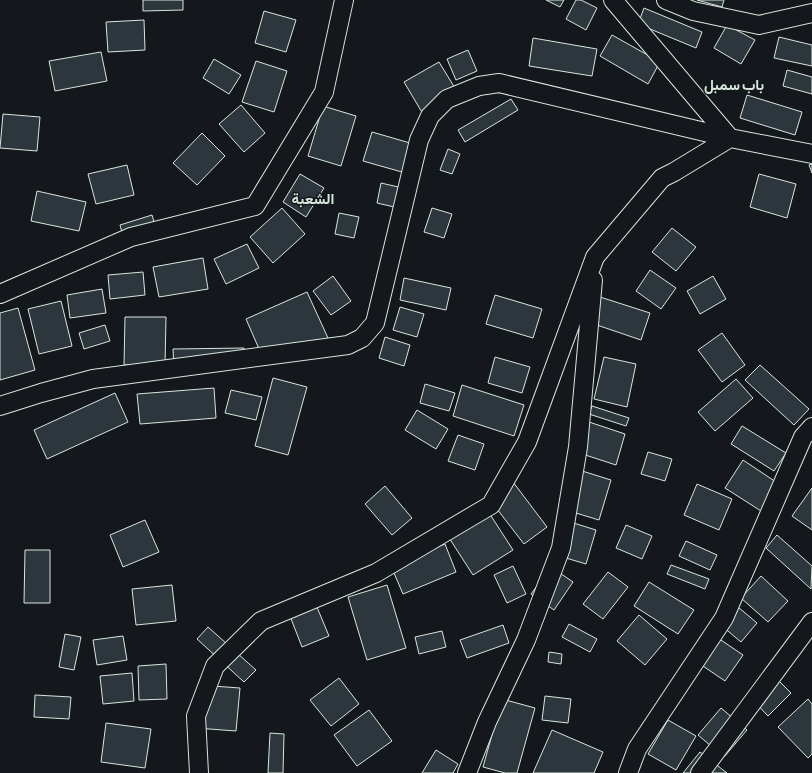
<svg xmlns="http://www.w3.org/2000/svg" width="812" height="773" viewBox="0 0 812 773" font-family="'Asap Condensed',Vazirmatn,sans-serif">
  <rect width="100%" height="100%" fill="#14181c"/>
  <!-- building -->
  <path fill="#2c363c" stroke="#d8e6dc" d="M143 0H183V10L143 11Z
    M546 0H564L560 7Z
    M576 0H581L597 8 586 30 566 19Z
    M697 0H724L722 7Z
    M644 8 702 32 696 48 638 24Z
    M264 11 296 20 286 52 255 43Z
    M144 20 145 50 108 52 106 22Z
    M727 25 755 40 741 64 714 48Z
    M612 35 660 62 648 84 600 56Z
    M779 37 812 45V66L774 58Z
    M533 38 597 49 592 76 529 66Z
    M468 50 477 71 456 80 447 59Z
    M101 52 107 81 55 91 49 61Z
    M214 59 241 75 229 94 203 78Z
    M256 61 287 71 274 112 242 102Z
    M439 62 458 93 423 114 404 82Z
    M787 70 812 77V94L783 86Z
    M747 95 802 112 795 135 740 118Z
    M511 99 518 110 465 142 458 130Z
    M241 105 265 133 244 152 219 124Z
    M323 106 356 116 341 166 308 156Z
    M3 114 40 117 37 151 0 148Z
    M372 132 417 145 409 174 363 161Z
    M202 133 225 156 197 185 173 163Z
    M448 149 460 154 452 174 440 170Z
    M812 164V173L809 165Z
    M127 165 134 195 96 204 88 174Z
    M300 174 324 188 306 217 283 202Z
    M759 174 796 184 787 218 750 207Z
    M381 183 407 189 403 209 377 203Z
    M37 191 86 202 79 231 31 221Z
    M282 208 305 234 273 263 250 237Z
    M432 208 452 214 444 238 424 232Z
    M339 213 359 217 354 238 335 234Z
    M152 215 158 235 125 244 120 225Z
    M672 228 696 247 676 271 652 252Z
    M247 244 259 268 226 284 214 259Z
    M203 258 208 289 159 297 153 267Z
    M650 270 676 288 661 309 636 291Z
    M143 272 145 295 110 299 108 275Z
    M333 276 351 301 331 315 313 291Z
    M713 276 726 299 700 314 687 291Z
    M404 278 451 288 446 310 400 300Z
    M102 289 106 313 70 318 67 295Z
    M307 292 328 338 266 365 246 319Z
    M495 295 542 309 533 338 486 324Z
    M600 297 650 313 641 340 591 323Z
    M61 301 72 346 39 354 28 309Z
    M400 307 424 314 417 337 393 330Z
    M18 308 35 370 0 380V313Z
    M125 317H166L165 365H124Z
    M105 325 110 341 84 349 79 333Z
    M722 333 745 365 722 382 698 350Z
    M385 337 410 345 404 366 379 358Z
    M244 348V368H174L173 349Z
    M495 357 530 367 522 393 488 383Z
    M604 357 636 364 627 407 594 399Z
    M760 365 809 409 794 425 745 380Z
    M273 378 307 387 288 455 255 446Z
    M736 379 753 398 715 431 698 412Z
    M425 384 455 393 449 411 420 403Z
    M462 385 524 405 514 436 453 416Z
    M214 388 216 418 140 424 137 394Z
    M231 390 262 397 256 420 225 413Z
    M115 393 128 422 47 459 34 430Z
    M592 406 629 418 626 426 589 414Z
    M417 410 448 429 436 449 405 430Z
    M580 419 625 434 616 465 570 450Z
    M742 426 786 453 774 471 731 444Z
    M458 435 484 444 475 470 448 461Z
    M648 452 672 459 665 481 641 474Z
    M743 460 779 484 761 511 725 488Z
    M579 470 611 480 599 520 566 510Z
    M513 482 547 527 524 544 490 500Z
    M697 484 732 499 719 530 684 515Z
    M385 486 412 518 392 535 365 504Z
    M812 488V530L792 516Z
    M484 505 513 550 473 575 444 530Z
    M145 520 159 552 123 567 110 535Z
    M567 521 596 530 586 564 556 555Z
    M626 525 652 536 642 559 616 548Z
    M777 535 812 566 811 589 766 548Z
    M686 541 717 555 710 570 679 556Z
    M445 544 456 572 403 594 391 566Z
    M25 550H50V603H24Z
    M671 565 709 579 705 589 667 574Z
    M513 566 526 594 507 603 494 575Z
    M551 567 573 582 554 610 531 594Z
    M608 572 628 587 603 619 583 604Z
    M761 576 788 601 768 622 741 598Z
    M649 582 694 610 678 634 634 606Z
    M172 585 176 621 136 625 132 589Z
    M387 585 406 648 367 660 348 597Z
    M314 600 329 636 302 647 288 611Z
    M738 607 757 623 741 642 722 626Z
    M639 615 667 639 645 665 617 641Z
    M569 624 597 639 590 652 562 637Z
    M503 625 509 643 467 658 460 640Z
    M208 627 256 670 244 682 197 639Z
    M442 631 446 647 419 654 415 637Z
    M65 634 81 637 74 670 59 667Z
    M123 636 127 660 97 665 93 640Z
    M718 638 743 655 725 681 700 664Z
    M549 652 562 654 561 664 548 662Z
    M166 664 167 699 139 700 138 666Z
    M132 673 134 701 103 704 100 676Z
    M771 673 791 693 768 716 748 695Z
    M339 678 359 704 331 726 310 700Z
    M199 685 240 688 236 731 196 728Z
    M35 695 71 697 69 719 34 717Z
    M545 696 571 699 568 723 542 720Z
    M502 699 535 708 517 773H505L483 767Z
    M808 699 812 704V754L808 758 778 727Z
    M721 708 747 730 724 757 698 735Z
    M369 710 392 741 357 766 334 735Z
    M668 720 696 736 676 770 648 754Z
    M106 723 151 729 145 768 101 762Z
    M552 730 603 752 594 773H533Z
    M270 733 284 734 283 773H268Z
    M436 750 458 764 453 773H422Z
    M700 752 727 773H683Z"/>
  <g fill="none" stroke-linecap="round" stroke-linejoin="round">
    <defs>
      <path id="street" d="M666 0 693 11 759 25 812 13
        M0 294 131 237 255 206 324 92 344 0
        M0 406 41 393 93 379 348 345 362 338 375 323 419 140 430 116 447 99 479 86 499 83 730 138 812 154
        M199 773 196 716 215 666 261 621 376 573 491 505 527 442 595 257 662 178 674 172 730 138 613 0
        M467 773 487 722 526 640 561 548 578 447 593 280
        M628 773 637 749 724 618 803 437 812 427
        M700 773 812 622"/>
    </defs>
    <!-- street casing -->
    <use href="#street" stroke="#d8e6dc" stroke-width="20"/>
    <!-- street -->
    <use href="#street" stroke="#14181c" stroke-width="18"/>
  </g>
  <g text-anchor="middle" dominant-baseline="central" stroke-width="3" stroke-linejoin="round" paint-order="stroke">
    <!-- district labels -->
    <g font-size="15" font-weight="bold" fill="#d8e6dc" stroke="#14181c">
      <text x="734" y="84">باب سمبل</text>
      <text x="313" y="198">الشعبة</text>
    </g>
  </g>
</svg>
